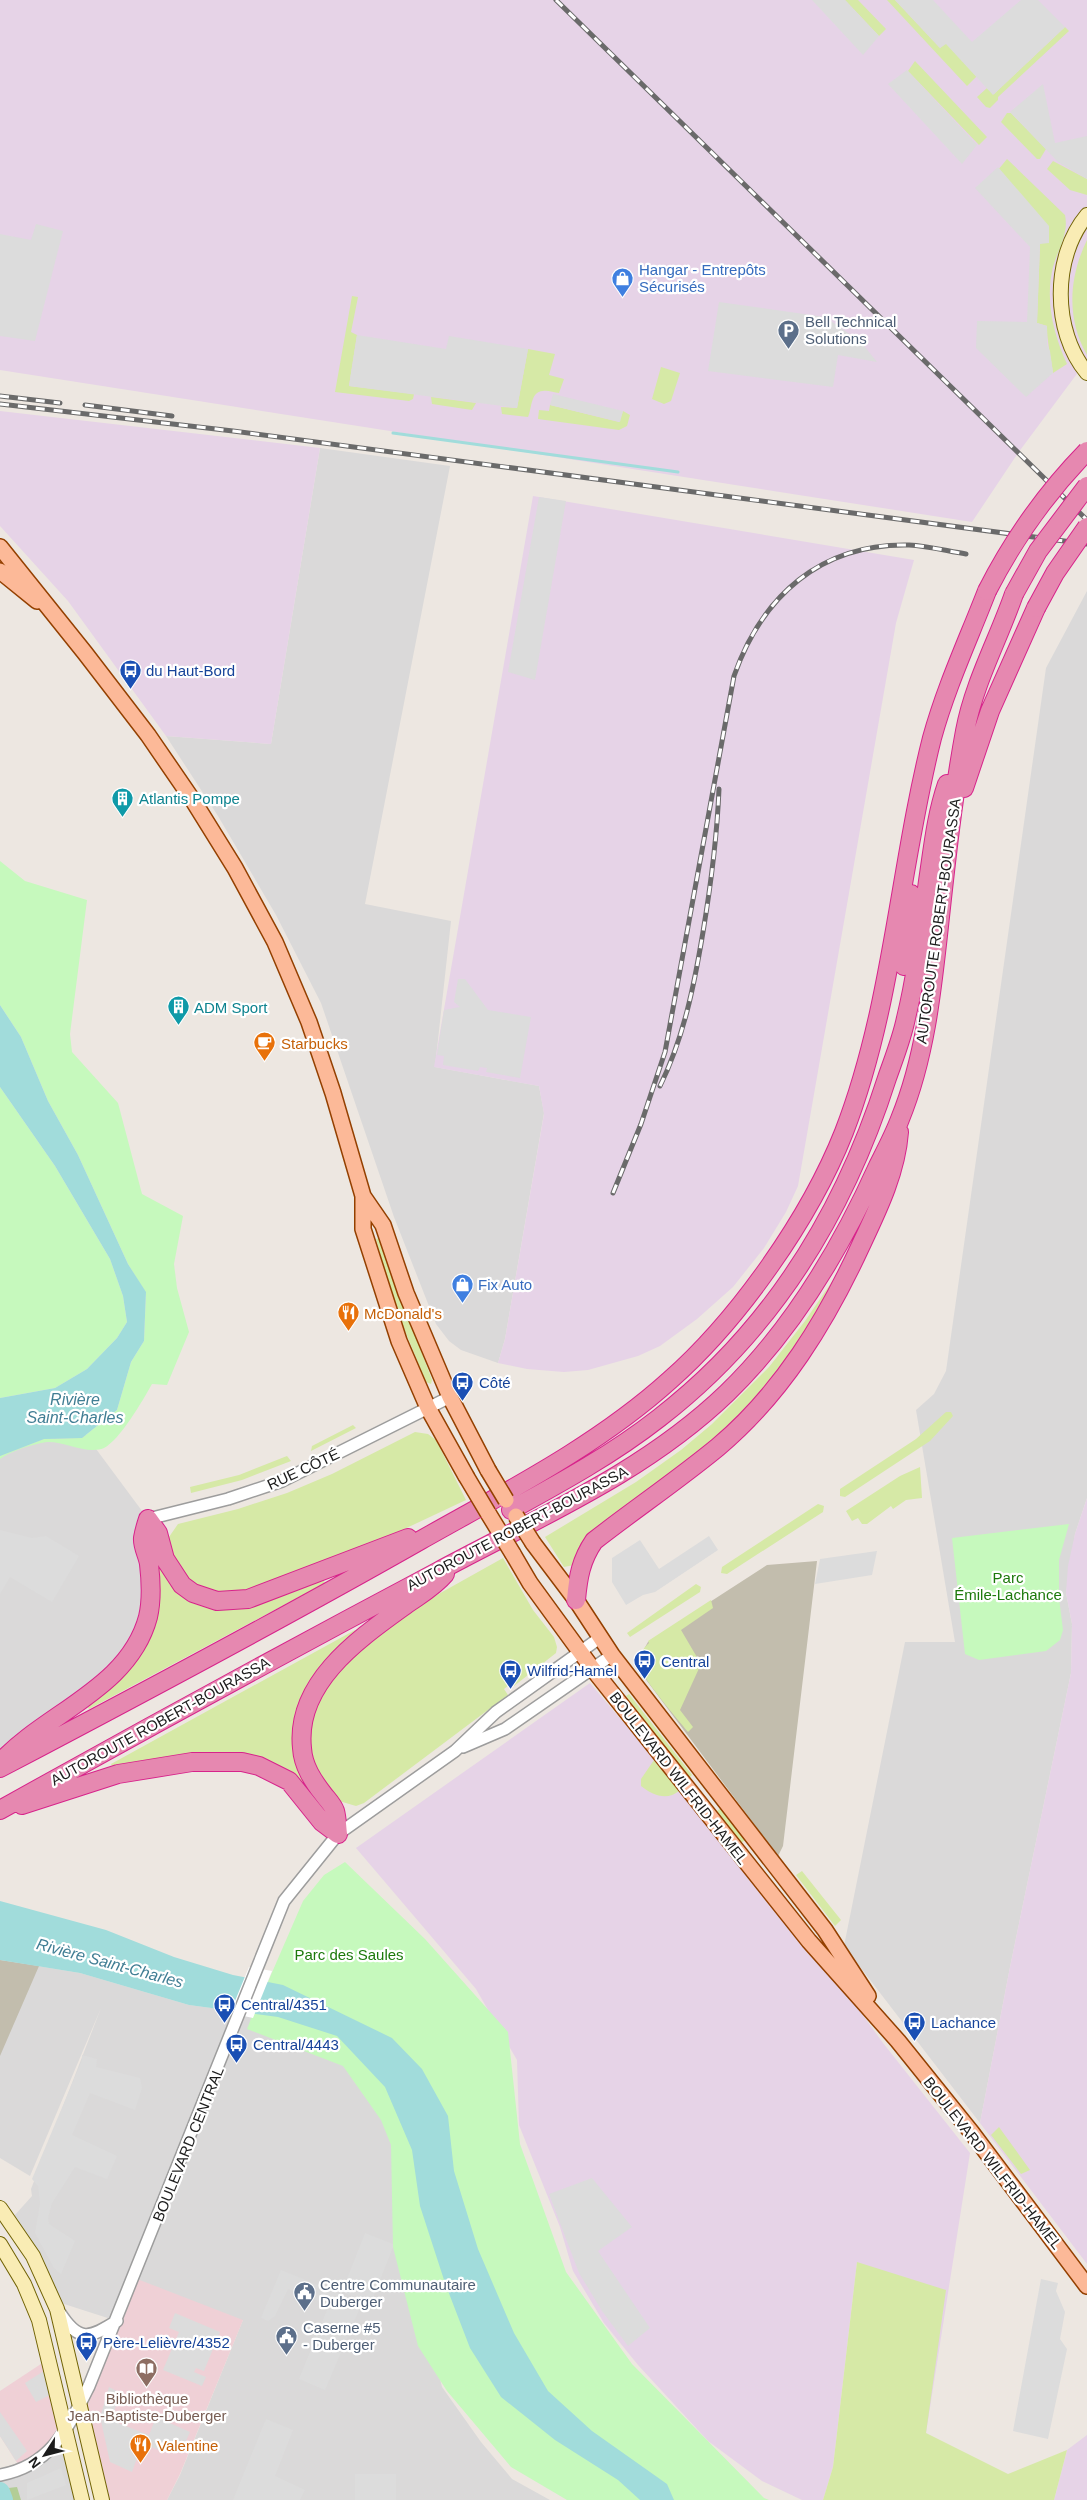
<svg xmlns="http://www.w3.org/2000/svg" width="1087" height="2500" viewBox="0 0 1087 2500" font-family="Arial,sans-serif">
  <rect width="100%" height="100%" fill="#ede7e1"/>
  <!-- residential -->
  <path fill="#dad9d9" d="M320 448 450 466 365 904 451 921 435 1067 539 1086 544 1113 505 1339 498 1363 461 1350 449 1341 436 1324 394 1217 321 1003 276 915 218 816 166 736 271 744Z
    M1087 591V1498L1075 1534 1066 1593 1072 1624 1071 1673 1010 1967 980 2123 844 1946 905 1642H955L916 1410 934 1394 946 1371 1046 668Z
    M79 1426 148 1519 151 1602 122 1662 0 1752V1430Z
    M0 1960 80 1973 189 2005 278 2017 385 2087 403 2224 442 2387 481 2442 512 2479 550 2500H167L180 2475 243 2320 117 2321 61 2303 14 2216 32 2196 31 2189 101 2008 30 2176 0 2158Z
    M66 2432 82 2500H0V2475L9 2473Z"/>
  <!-- commercial -->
  <path fill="#efd0d6" d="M132 2277 243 2320 180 2474 167 2500H102L80 2404Z
    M50 2358 66 2432 21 2469 0 2436V2391Z"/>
  <!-- industrial -->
  <path fill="#e6d3e7" d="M0 0H1087V364L1082 367 1018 453 972 522 0 370Z
    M0 411 320 448 271 744 166 736 68 601 0 526Z
    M533 496 914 560 896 623 798 1186 786 1212 764 1248 733 1287 697 1319 660 1346 638 1356 588 1370 564 1372 527 1369 498 1363 505 1339 544 1114 539 1086 434 1067Z
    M1087 1498V2264L980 2123 1010 1967 1071 1673 1072 1624 1066 1593 1068 1566 1075 1534Z
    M590 1683 809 1941 883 2043 970 2153 926 2433 857 2262 833 2467 823 2500H802L762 2481 708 2441 638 2365 604 2323 573 2271 560 2227 519 2125 517 2060 476 1989 356 1848Z
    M1087 2435V2500H1054L1067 2450Z"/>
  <!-- construction -->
  <path fill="#c2bdad" d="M817 1561 783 1846 778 1856 644 1677 638 1665 639 1658 648 1642 767 1565Z
    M0 1960 39 1966 0 2056Z"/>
  <!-- grass -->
  <path fill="#d6e9a6" d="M845 0H858L886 29 879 36Z
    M887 0H895L940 48 946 43 977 76 967 86Z
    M1065 27 1069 31 998 97V100L990 108 986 107 977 97 987 88 994 94Z
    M915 61 987 137 979 145 908 71Z
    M1007 113H1011L1046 149 1040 159H1037L1001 122Z
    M1007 159 1065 215C1069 234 1058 249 1053 267 1045 300 1053 333 1067 364L1053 373C1051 357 1047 343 1047 326L1037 323 1040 244 1042 243 998 170Z
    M1053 161 1087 179V195L1070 190 1047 169Z
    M1087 240V355C1066 318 1069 277 1087 240Z
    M352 296 358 297 351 332 357 335 349 386 414 394 413 399 409 401 335 392Z
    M528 349 555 354 549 375 564 379 559 393C554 393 548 390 543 391 530 392 532 409 528 417L502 414 501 407 517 408Z
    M661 367 680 373 671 401 664 404 652 399Z
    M431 397 476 403 472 410 432 404Z
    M550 405 619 422 623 411 630 415 627 426 619 430 538 419 539 410 549 411Z
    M379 1238 432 1380 431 1384 426 1382 394 1304 376 1239Z
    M833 1280 838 1283 820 1316 751 1408 574 1565 564 1567 545 1537 636 1482 681 1450 712 1424 769 1367 805 1321Z
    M946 1412H951L953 1416 930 1441 845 1497 840 1496V1489L916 1439Z
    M353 1425 356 1428 311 1451 312 1446Z
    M415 1432 428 1434 436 1440 466 1500 381 1540 263 1588 221 1597 191 1583 169 1550V1537L178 1524 238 1509 287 1493 332 1474Z
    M287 1456 291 1461 242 1480 191 1493 190 1487 239 1475Z
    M920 1467 922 1498 906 1500 893 1509 891 1506 867 1524H862L858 1518 852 1521 846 1511 900 1476Z
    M818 1504 824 1506 823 1512 727 1574 721 1573 722 1567Z
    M503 1558 533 1610 554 1637 557 1647 556 1653 514 1686 512 1683 504 1689 508 1695 364 1803 356 1806 339 1801 327 1789 308 1753V1724L329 1681 349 1659 410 1610Z
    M161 1564 205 1604 322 1578 325 1583 89 1709 85 1704 142 1644 155 1566Z
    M696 1584 701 1587 700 1592 630 1637 627 1633Z
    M711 1600 713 1608 681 1630 701 1664 680 1710 693 1727 688 1732C676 1717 647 1684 640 1668 637 1658 642 1649 649 1643L648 1641Z
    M355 1630 358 1636 307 1694 309 1783 304 1786C297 1779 290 1772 280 1767 230 1739 166 1759 113 1768L111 1764Z
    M629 1694 692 1775 689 1778 626 1696Z
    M654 1760 679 1791C667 1801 652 1795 641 1786V1779Z
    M722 1807 745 1840 741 1843 717 1811Z
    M802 1871 841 1920 835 1926 796 1875Z
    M999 2127 1030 2170 1021 2174 991 2135Z
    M857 2262 946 2290 926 2433 1008 2474 1067 2450 1054 2500H823L833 2467Z"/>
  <!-- forest -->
  <path fill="#b3cd96" d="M17 2487 21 2500H0V2489Z"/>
  <!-- park -->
  <path fill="#c6f9bd" d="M0 861 25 881 87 900 70 1034 72 1052 118 1103 142 1194 183 1216 174 1264 177 1288 189 1332 167 1385 152 1384C143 1400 120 1440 104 1448 87 1455 64 1441 47 1442 32 1444 11 1451 0 1459V1456L44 1439 82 1438 117 1410 131 1362 144 1341 146 1293 128 1264 78 1155 48 1101 21 1037 0 1005Z
    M0 1087 55 1166 110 1259 123 1296 127 1322 117 1338 87 1369 55 1388 0 1398Z
    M1069 1524 1059 1560V1598L1063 1630 1060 1640 1046 1651 979 1660 965 1654 952 1538Z
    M345 1862 425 1939 508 2032 520 2144 566 2272 632 2364 764 2498 769 2500H671L587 2432 545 2392 510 2333 474 2250 449 2167 444 2116 267 1984 303 1901 324 1875Z
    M254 2011 279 2014 338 2034 387 2086 414 2149 473 2347 645 2500H567L511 2467 447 2391 418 2346 393 2247 391 2145 381 2120 343 2066 247 2029Z"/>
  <!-- parking -->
  <path fill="#dcdcdc" d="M812 0H845L879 36 863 55Z
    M895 0H933L972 42 1021 0H1038L1065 27 993 95 946 44 940 48Z
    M907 70 977 145 962 164 888 84Z
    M1043 84 1055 143 1087 136V179L1058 162 1010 112Z
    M998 167 1049 226V243L1040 244 1037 323 1047 326V345L1050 351 1053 373 1026 397 976 348 977 321 1027 322 1030 247 975 188Z
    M36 224 63 231 35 341 0 336V234L31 240Z
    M719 302 825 317 861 342 877 362 838 355 833 387 708 371Z
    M357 335 446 349 449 336 528 349 517 408 349 386Z
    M553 394 623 411 620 422 550 405Z
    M539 497 566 501 535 680 508 672Z
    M458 979H465L488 1010 531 1017 520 1078 486 1072 487 1068 480 1067 478 1071 443 1065 444 1056 437 1055 444 1010 460 1007 454 1002Z
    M0 1530 32 1538 46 1536 79 1556 52 1602 10 1577 0 1594Z
    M709 1536 718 1550 655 1592 643 1595 626 1605 612 1582V1558L640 1540 659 1569Z
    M877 1551 872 1575 815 1584 820 1559Z
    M82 2055 97 2059 96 2067 140 2078 142 2088 135 2110 90 2093 72 2135 117 2156 107 2179 75 2167 52 2203 48 2218 49 2224 75 2241 61 2274 54 2268 35 2233 40 2204 38 2186 32 2179 82 2060Z
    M592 2178 632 2227 598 2251 650 2328 628 2346 602 2311 579 2273 549 2194Z
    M365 2233 393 2244V2247L371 2303 342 2292Z
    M281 2270 362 2303 325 2390 299 2379 329 2305 288 2289 275 2316 268 2321 261 2318Z
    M1041 2279 1058 2283 1056 2291 1065 2312 1060 2339 1067 2349 1048 2439 1013 2431Z
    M175 2313 220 2332 204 2371 196 2368 194 2372 206 2377 202 2386 163 2370 179 2332 169 2328Z
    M47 2369 52 2394 36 2402 25 2383Z
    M109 2387 120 2393 112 2418 101 2414Z
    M0 2412 27 2451 16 2461 0 2436Z
    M156 2417 190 2432 182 2450 167 2443 162 2451 142 2444 132 2472 110 2462 101 2421 105 2418 149 2435Z
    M266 2419 293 2430 275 2476 305 2490 300 2500H233Z
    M61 2468 66 2485 27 2500V2483Z
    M355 2474H396V2500H355Z"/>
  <!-- water -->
  <path fill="#a1dcdb" d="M0 1005 21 1037 48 1101 78 1155 128 1264 146 1292 144 1341 131 1362 117 1410 82 1438 44 1439 0 1456V1398L55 1388 87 1369 117 1338 127 1322 123 1296 110 1259 55 1166 0 1087Z
    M0 1901 106 1930 174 1957 233 1975 283 1985 392 2038 422 2069 448 2116 454 2171 478 2249 514 2333 548 2391 592 2431 667 2484 674 2500H640L618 2480 555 2440 501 2397 470 2348 445 2283 420 2206 412 2150 385 2087 337 2036 278 2017 189 2005 80 1973 0 1960Z"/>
  <!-- pier -->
  <path fill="#fff" d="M249 1967 272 1971 253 2018 230 2013Z"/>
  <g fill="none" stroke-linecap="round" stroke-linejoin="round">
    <!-- stream -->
    <path stroke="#a1dcdb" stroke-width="3" d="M393 433 678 472"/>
    <!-- river -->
    <path stroke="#a1dcdb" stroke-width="20" d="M0 2492 3 2500"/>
    <defs>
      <path id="tertiary" d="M148 1519 228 1499 282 1481 450 1397
        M463 1747 505 1729 612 1655
        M60 2313C79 2343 90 2338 117 2321
        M0 2475C51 2466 68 2428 89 2386L284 1901 338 1834 455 1751 496 1712 601 1637"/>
      <path id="secondary" d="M1087 215C1052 257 1052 331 1087 373
        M0 2208 33 2256 57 2309 102 2500
        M0 2244 24 2284 39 2320 82 2500"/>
      <path id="primary" d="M0 547 85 653 148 735 194 802 235 868 275 942 309 1022 333 1093 363 1196V1229L399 1341 428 1408 466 1476
        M0 571 37 601
        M363 1196 383 1225 406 1293 450 1397 488 1470
        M488 1513 499 1531
        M533 1543 576 1600 612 1655 825 1930 868 1996
        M513 1554 530 1583 592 1668 809 1941 898 2041 972 2133 1087 2286"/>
      <path id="motorway" d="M964 788 990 711 1036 608
        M904 966 911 894
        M511 1510C562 1482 613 1454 659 1418 773 1330 844 1213 887 1078 894 1058 902 1038 906 1018 917 973 922 927 928 881 933 848 936 816 947 784
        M148 1519 158 1533 165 1559 182 1585 193 1593 217 1601 248 1599 408 1538
        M576 1600C578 1577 581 1560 594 1541 635 1509 678 1480 718 1447 782 1393 826 1321 861 1245 878 1209 896 1172 899 1132
        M0 1763C45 1713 129 1689 148 1617 152 1600 151 1581 149 1564 148 1556 142 1546 143 1538 144 1532 146 1525 148 1519
        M0 1768C141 1694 282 1619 421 1540 506 1492 597 1446 670 1380 739 1319 810 1218 844 1132 893 1005 899 868 932 738 946 687 968 640 987 591
        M22 1805 118 1774 192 1762H242L259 1766 289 1781 322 1822 338 1834
        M0 1810C145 1729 290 1650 437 1572 537 1518 644 1473 727 1393 793 1329 841 1248 878 1166 886 1150 894 1135 900 1119 925 1058 932 991 939 926 946 861 953 796 965 731 974 683 998 640 1014 594
        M338 1834C337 1826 337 1818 335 1811 333 1805 328 1800 324 1795 313 1781 303 1766 302 1748 295 1682 360 1638 407 1604 421 1594 434 1587 445 1574"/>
    </defs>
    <!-- tertiary casing -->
    <use href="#tertiary" stroke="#9d9d9d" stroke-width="14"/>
    <!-- secondary casing -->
    <use href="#secondary" stroke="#716305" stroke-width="16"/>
    <!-- primary casing -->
    <use href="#primary" stroke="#944000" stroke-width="18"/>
    <!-- motorway casing -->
    <use href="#motorway" stroke="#d7238b" stroke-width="20"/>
    <!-- tertiary -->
    <use href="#tertiary" stroke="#fff" stroke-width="11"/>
    <!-- secondary -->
    <use href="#secondary" stroke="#f9ecb4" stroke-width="14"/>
    <!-- primary -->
    <use href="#primary" stroke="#fcb998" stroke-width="15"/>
    <!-- motorway -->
    <use href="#motorway" stroke="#e688b0" stroke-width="18"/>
    <defs>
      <path id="rail" d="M556 0 1087 520
        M0 396 60 403
        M0 404 233 431 1087 544
        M85 405 172 416
        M660 1086C684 1037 694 986 703 932 711 884 717 837 719 789
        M613 1193 641 1124 665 1052 734 676C762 596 821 543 909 545 928 546 947 551 966 554"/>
    </defs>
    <!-- rail casing -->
    <use href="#rail" stroke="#6a6a6a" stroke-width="5"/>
    <!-- rail -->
    <use href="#rail" stroke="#fff" stroke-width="3" stroke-dasharray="9" stroke-linecap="butt"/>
    <defs>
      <path id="primary-bridge" d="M488 1470 506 1500
        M466 1476 488 1513
        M516 1516 533 1543
        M499 1531 513 1554"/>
      <path id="motorway-bridge" d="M987 591C1013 540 1047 492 1087 451
        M1014 594 1038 551 1087 486
        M1036 608 1055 573 1087 527"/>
    </defs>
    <!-- primary-bridge casing -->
    <use href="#primary-bridge" stroke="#944000" stroke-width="18" stroke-linecap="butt"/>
    <!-- motorway-bridge casing -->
    <use href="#motorway-bridge" stroke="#d7238b" stroke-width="20" stroke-linecap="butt"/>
    <!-- primary-bridge -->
    <use href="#primary-bridge" stroke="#fcb998" stroke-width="15"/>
    <!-- motorway-bridge -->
    <use href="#motorway-bridge" stroke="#e688b0" stroke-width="18"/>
  </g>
  <!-- icons -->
  <defs>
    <symbol id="shop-pin" viewBox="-11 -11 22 30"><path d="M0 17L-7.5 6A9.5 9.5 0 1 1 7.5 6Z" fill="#3f7fe0" stroke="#fff"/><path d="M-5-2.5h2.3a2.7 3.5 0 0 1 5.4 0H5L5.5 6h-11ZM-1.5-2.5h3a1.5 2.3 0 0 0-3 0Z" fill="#fff"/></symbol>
    <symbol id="parking-pin" viewBox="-11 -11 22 30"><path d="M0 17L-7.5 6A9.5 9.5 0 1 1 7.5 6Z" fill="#5c6f8a" stroke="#fff"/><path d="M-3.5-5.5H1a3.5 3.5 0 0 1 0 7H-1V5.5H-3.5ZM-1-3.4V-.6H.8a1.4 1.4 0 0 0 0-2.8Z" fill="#fff"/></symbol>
    <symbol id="bus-pin" viewBox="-11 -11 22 30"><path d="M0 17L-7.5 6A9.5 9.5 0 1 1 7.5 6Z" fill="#1a4fb4" stroke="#fff"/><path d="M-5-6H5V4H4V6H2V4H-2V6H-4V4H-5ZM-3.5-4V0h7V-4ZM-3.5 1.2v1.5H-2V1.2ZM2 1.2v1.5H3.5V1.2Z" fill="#fff"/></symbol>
    <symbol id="building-pin" viewBox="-11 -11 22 30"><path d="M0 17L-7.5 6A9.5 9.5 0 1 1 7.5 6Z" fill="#0f9aa8" stroke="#fff"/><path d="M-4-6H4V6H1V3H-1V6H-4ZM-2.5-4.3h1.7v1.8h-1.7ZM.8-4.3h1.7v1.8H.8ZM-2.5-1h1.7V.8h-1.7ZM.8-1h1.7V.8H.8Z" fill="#fff"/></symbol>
    <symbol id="cafe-pin" viewBox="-11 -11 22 30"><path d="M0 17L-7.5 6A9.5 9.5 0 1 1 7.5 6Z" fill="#e8710a" stroke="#fff"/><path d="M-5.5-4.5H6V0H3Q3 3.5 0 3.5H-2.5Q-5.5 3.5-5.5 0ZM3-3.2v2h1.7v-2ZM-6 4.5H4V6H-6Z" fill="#fff"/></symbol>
    <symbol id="restaurant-pin" viewBox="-11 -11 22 30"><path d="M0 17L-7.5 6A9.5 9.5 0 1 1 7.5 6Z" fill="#e8710a" stroke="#fff"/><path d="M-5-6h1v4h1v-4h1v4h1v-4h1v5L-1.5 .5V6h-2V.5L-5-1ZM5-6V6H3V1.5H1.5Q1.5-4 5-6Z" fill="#fff"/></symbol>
    <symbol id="civic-pin" viewBox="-11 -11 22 30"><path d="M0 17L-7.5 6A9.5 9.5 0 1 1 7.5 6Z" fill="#5c6f8a" stroke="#fff"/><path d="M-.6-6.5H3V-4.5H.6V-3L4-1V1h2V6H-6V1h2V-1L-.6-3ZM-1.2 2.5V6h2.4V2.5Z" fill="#fff"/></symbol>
    <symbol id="library-pin" viewBox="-11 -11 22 30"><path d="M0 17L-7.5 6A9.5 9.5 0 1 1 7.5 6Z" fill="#8d6e63" stroke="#fff"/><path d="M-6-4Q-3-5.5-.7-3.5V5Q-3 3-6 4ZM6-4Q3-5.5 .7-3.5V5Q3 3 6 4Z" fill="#fff"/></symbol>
  </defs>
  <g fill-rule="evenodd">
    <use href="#shop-pin" x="610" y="266" width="25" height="34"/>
    <use href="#parking-pin" x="776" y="318" width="25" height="34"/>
    <use href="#bus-pin" x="118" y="658" width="25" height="34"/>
    <use href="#building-pin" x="110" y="786" width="25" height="34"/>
    <use href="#building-pin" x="166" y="994" width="25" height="34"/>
    <use href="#cafe-pin" x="252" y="1030" width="25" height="34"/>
    <use href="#shop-pin" x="450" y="1272" width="25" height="34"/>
    <use href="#restaurant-pin" x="336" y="1300" width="25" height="34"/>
    <use href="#bus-pin" x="450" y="1370" width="25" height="34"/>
    <use href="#bus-pin" x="632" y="1648" width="25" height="34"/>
    <use href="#bus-pin" x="498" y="1658" width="25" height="34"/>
    <use href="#bus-pin" x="212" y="1992" width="25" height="34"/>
    <use href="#bus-pin" x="902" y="2010" width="25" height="34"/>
    <use href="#bus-pin" x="224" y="2032" width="25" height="34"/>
    <use href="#civic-pin" x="292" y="2280" width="25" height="34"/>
    <use href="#civic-pin" x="274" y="2324" width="25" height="34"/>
    <use href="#bus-pin" x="74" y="2330" width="25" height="34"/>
    <use href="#library-pin" x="134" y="2356" width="25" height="34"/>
    <use href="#restaurant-pin" x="128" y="2432" width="25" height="34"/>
  </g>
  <g text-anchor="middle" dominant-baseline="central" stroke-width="4.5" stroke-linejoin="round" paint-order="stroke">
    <!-- shop labels -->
    <g font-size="15" fill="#366cbe" stroke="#fff" text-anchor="start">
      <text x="639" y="269">Hangar - Entrepôts<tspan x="639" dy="17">Sécurisés</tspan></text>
      <text x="478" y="1284">Fix Auto</text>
    </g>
    <!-- service labels -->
    <g font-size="15" fill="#4e5e75" stroke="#fff" text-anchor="start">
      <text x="805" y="321">Bell Technical<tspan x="805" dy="17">Solutions</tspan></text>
      <text x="320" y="2284">Centre Communautaire<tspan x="320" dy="17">Duberger</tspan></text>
      <text x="303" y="2327">Caserne #5<tspan x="303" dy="17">- Duberger</tspan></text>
    </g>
    <!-- transit labels -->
    <g font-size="15" fill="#164399" stroke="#fff" text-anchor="start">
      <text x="146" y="670">du Haut-Bord</text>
      <text x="479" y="1382">Côté</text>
      <text x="661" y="1661">Central</text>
      <text x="527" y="1670">Wilfrid-Hamel</text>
      <text x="241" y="2004">Central/4351</text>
      <text x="931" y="2022">Lachance</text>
      <text x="253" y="2044">Central/4443</text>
      <text x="103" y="2342">Père-Lelièvre/4352</text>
    </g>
    <!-- culture labels -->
    <g font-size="15" fill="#0d838f" stroke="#fff" text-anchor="start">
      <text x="139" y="798">Atlantis Pompe</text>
      <text x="194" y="1007">ADM Sport</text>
    </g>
    <!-- street labels -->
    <g font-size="15" fill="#1c1c1c" stroke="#fff">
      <text transform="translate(938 921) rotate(-82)">AUTOROUTE ROBERT-BOURASSA</text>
      <text transform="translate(303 1469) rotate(-25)">RUE CÔTÉ</text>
      <text transform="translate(517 1528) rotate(-28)">AUTOROUTE ROBERT-BOURASSA</text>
      <text transform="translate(160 1721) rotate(-29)">AUTOROUTE ROBERT-BOURASSA</text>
      <text transform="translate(679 1778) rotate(52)">BOULEVARD WILFRID-HAMEL</text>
      <text transform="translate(188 2144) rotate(-68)">BOULEVARD CENTRAL</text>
      <text transform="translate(993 2163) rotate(52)">BOULEVARD WILFRID-HAMEL</text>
    </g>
    <!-- food labels -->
    <g font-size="15" fill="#c56008" stroke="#fff" text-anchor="start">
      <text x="281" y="1043">Starbucks</text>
      <text x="364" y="1313">McDonald's</text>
      <text x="157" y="2445">Valentine</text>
    </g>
    <!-- park labels -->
    <g font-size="15" fill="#1c790b" stroke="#fff">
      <text x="1008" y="1577">Parc<tspan x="1008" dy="17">Émile-Lachance</tspan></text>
      <text x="349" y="1954">Parc des Saules</text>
    </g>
    <!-- education labels -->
    <g font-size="15" fill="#785e54" stroke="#fff">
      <text x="147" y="2398">Bibliothèque<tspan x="147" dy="17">Jean-Baptiste-Duberger</tspan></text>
    </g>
    <!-- water labels -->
    <g font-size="16" font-style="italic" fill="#417e94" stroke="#fff">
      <text x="75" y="1399">Rivière<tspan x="75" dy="18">Saint-Charles</tspan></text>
      <text transform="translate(110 1963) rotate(15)">Rivière Saint-Charles</text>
    </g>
  </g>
  <!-- north arrow -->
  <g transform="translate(45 2455) rotate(234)" stroke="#ffffff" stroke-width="4" paint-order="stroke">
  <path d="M0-4L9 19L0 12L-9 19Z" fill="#1c1c1c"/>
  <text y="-8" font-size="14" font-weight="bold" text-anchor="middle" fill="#1c1c1c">N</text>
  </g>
</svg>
